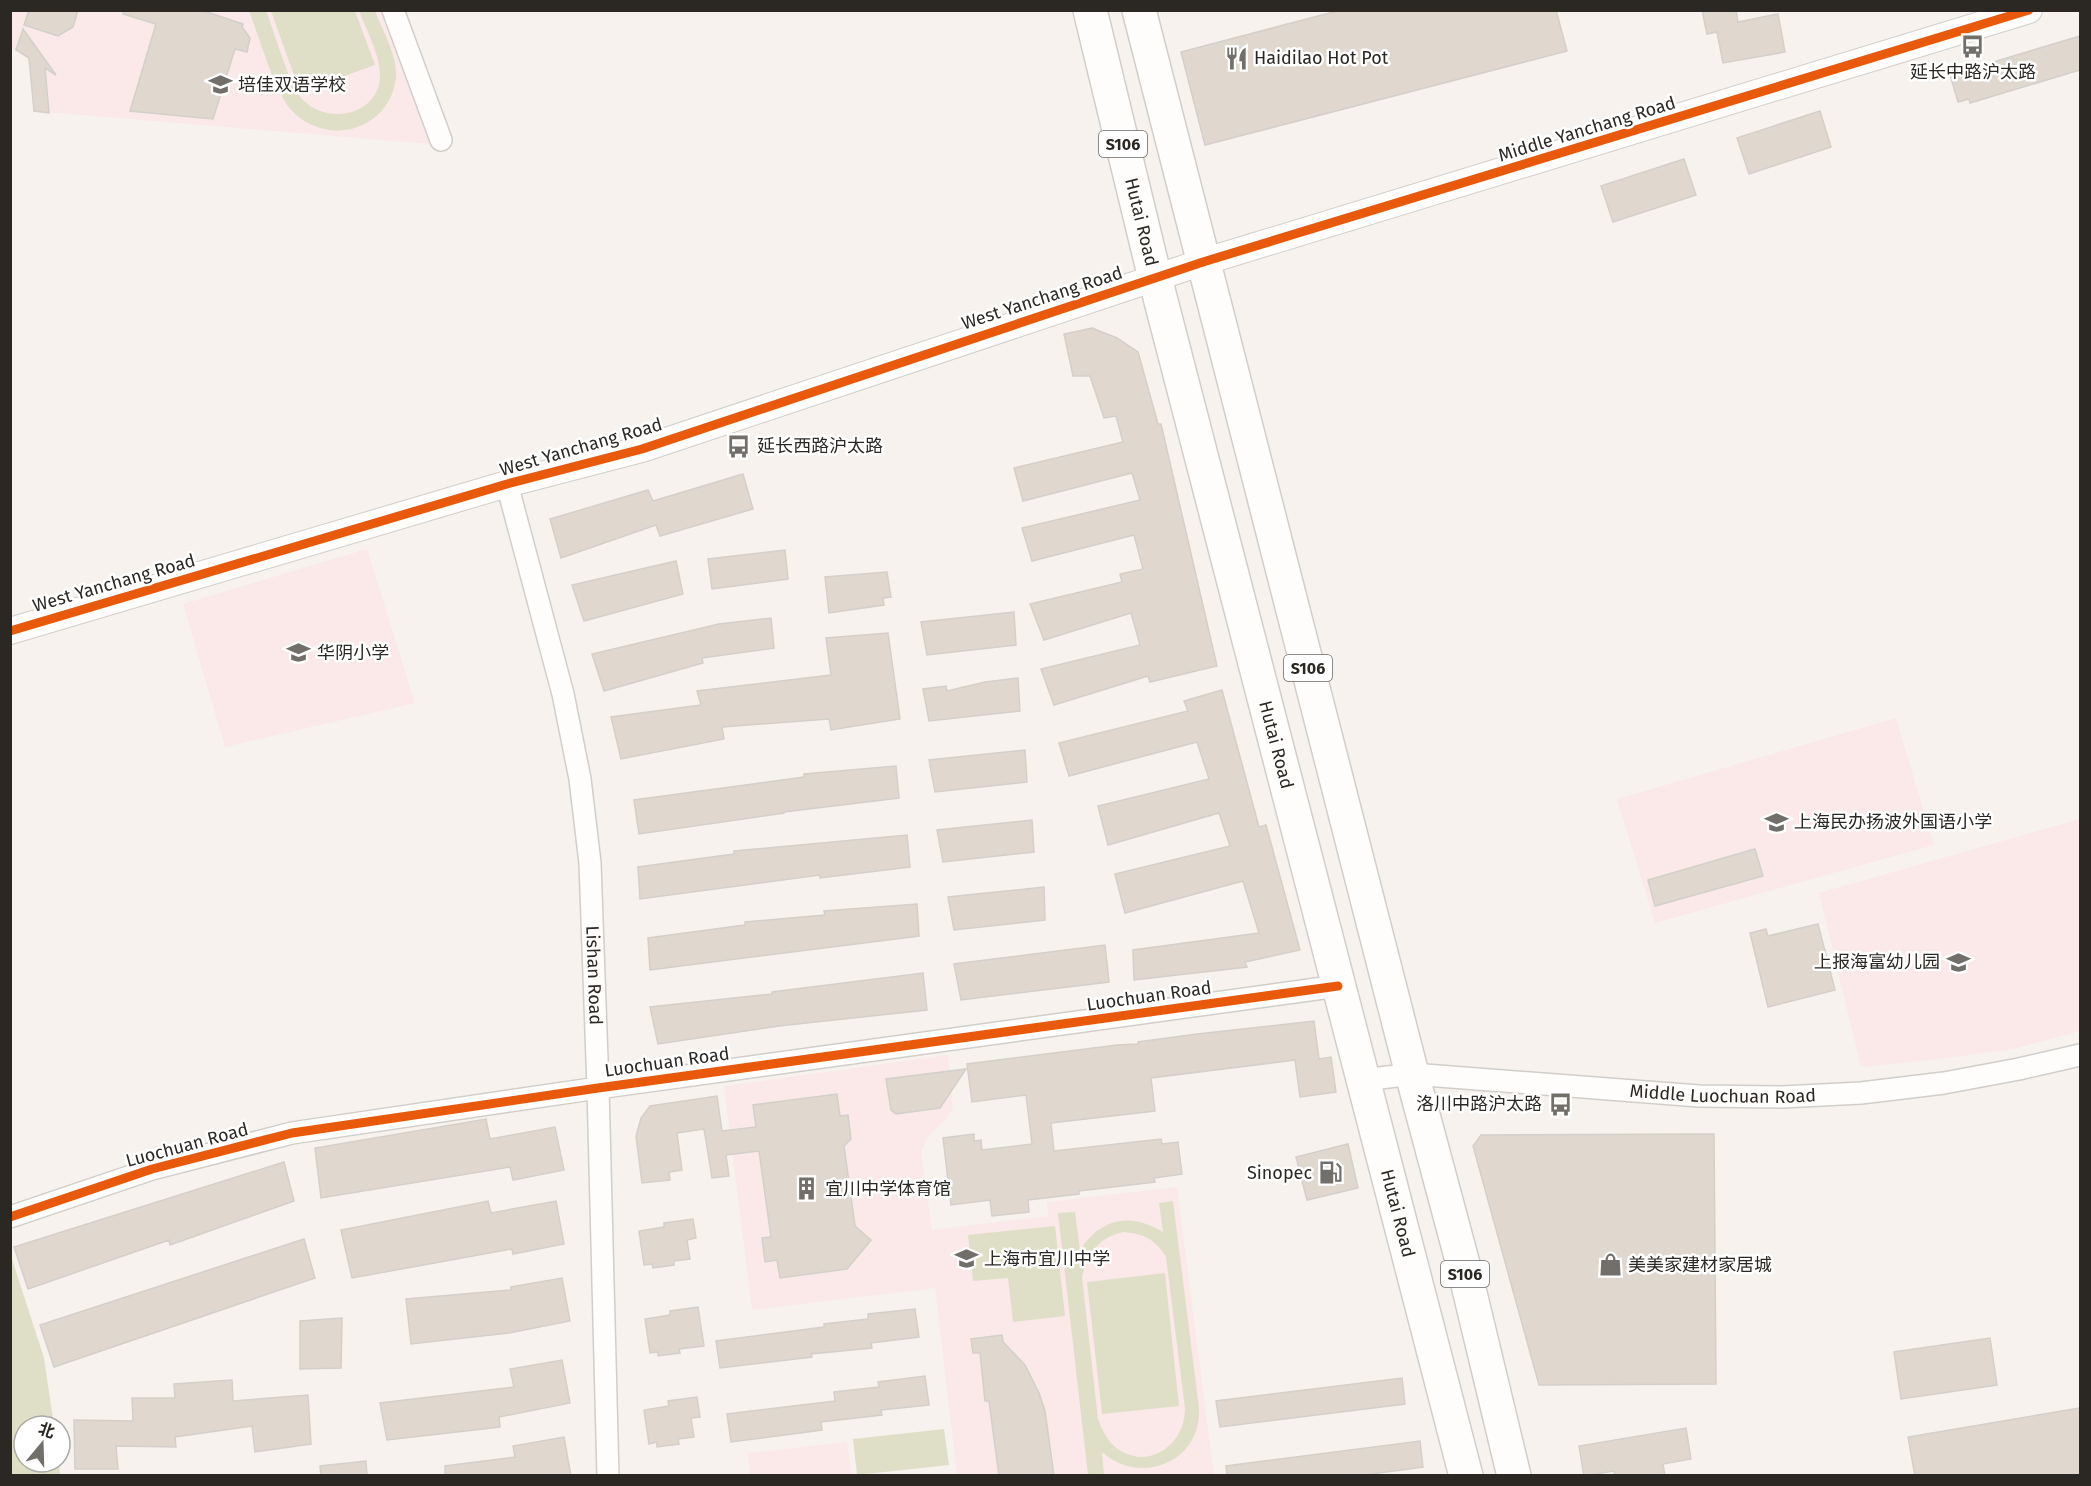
<svg xmlns="http://www.w3.org/2000/svg" width="2091" height="1486" viewBox="0 0 2091 1486" font-family="'Fira Sans','Noto Sans SC',sans-serif">
  <rect width="100%" height="100%" fill="#f7f2ed"/>
  <!-- education -->
  <path fill="#fae9e8" d="M10 11H380L430 144 34 111 29 58 11 47Z
    M367 549 415 703 225 747 183 604Z
    M1896 718 1934 845 1655 923 1617 799Z
    M2080 819V1031L2013 1049 1932 1060 1861 1067 1819 893Z
    M948 1055 953 1108 946 1119 927 1138 921 1152 932 1230 1048 1216 1047 1202 1177 1187 1214 1475H957L935 1288 752 1310 724 1086Z
    M847 1442 851 1475H750L748 1453Z"/>
  <!-- green -->
  <path fill="#dfdfc7" fill-rule="evenodd" d="M249 11H266C274 30 290 88 303 100 327 125 378 116 380 77 381 57 366 29 359 11H375C382 29 395 51 396 72 397 79 394 87 392 94 375 135 323 142 293 112 275 94 259 36 249 11Z
    M271 11H355L375 65 300 92Z
    M1173 1201 1199 1408C1202 1463 1139 1486 1102 1452L1104 1475H1088L1058 1213 1075 1212 1080 1250C1101 1218 1130 1212 1163 1232L1159 1203ZM1124 1232C1144 1234 1155 1239 1166 1257L1185 1409C1185 1449 1141 1474 1111 1443 1105 1436 1101 1427 1098 1419L1082 1277C1088 1253 1099 1237 1124 1232Z
    M1055 1226 1065 1316 1013 1322 1008 1278 973 1281 968 1235Z
    M11 1256 44 1358 54 1426H24V1462H59L60 1475H11Z
    M1165 1273 1179 1406 1102 1414 1087 1282Z
    M944 1429 949 1465 857 1475 853 1439Z"/>
  <!-- building -->
  <path fill="#e0d8ce" stroke="#d3cfcb" stroke-width="1.5" d="M29 10H78L73 27 58 36 24 25Z
    M124 10H201L243 24 242 27 250 38 247 52 235 49 213 119 130 111 156 24 123 14Z
    M1341 10H1556L1567 51 1205 145 1181 52Z
    M1702 10H1736L1738 22 1778 14 1785 52 1723 63 1717 32 1707 34Z
    M23 29 56 75 45 68 49 113 34 111 29 58 16 50Z
    M2080 36V70L1970 103 1969 99 1958 102 1950 75Z
    M1820 111 1831 147 1749 174 1737 138Z
    M1684 159 1696 195 1613 222 1601 186Z
    M1092 328 1117 338 1138 352 1158 424H1161L1217 666 1150 682 1148 676 1054 705 1041 669 1140 645 1131 613 1044 640 1030 604 1122 582 1120 574 1143 569 1134 535 1032 561 1022 528 1140 500 1132 473 1023 501 1014 468 1123 442 1116 416 1104 418 1090 376H1073L1064 334Z
    M743 474 753 509 660 536 656 525 561 558 550 519 648 490 653 501Z
    M785 550 788 579 712 589 708 559Z
    M676 561 683 594 584 621 572 585Z
    M887 572 891 597 883 598 884 605 829 613 825 577Z
    M1014 612 1016 645 927 655 921 622Z
    M771 618 774 648 702 658 703 663 604 691 592 654 719 624Z
    M888 633 900 719 831 730 829 719 722 727 724 739 621 759 611 717 701 705 697 691 831 675 826 638Z
    M1018 678 1020 711 929 721 923 689 946 686 947 691 985 682Z
    M1222 690 1259 827 1266 825 1300 950 1245 962 1247 967 1134 980 1133 950 1259 933 1243 881 1125 913 1115 874 1230 846 1219 813 1108 845 1098 806 1209 779 1197 742 1069 776 1059 743 1188 711 1184 701Z
    M1025 750 1027 782 935 792 929 760Z
    M896 766 899 798 784 812V813L639 834 634 800 804 777V774Z
    M1032 820 1034 852 943 862 937 830Z
    M907 835 910 867 820 878V875L640 899 638 867 734 854V851Z
    M1755 849 1763 876 1655 906 1648 880Z
    M1044 887 1045 920 954 930 948 897Z
    M917 904 919 936 650 970 648 938 745 925V922L825 915 824 911Z
    M1818 924 1835 990 1768 1007 1750 933 1766 929 1768 936Z
    M1105 945 1109 982 961 1000 954 964Z
    M923 973 927 1010 779 1026 658 1044 650 1007 772 994V992Z
    M1314 1021 1319 1059 1331 1057 1336 1092 1300 1097 1295 1060 1151 1078 1155 1111 1051 1123 1054 1151 1161 1139 1162 1144 1178 1142 1182 1174 1154 1178 1155 1182 1079 1191V1194L1028 1200 1029 1212 992 1216 990 1200 951 1205 943 1138 974 1134V1141L981 1140 982 1150 1032 1144 1026 1095 972 1102 967 1064 1117 1045 1138 1044V1042L1197 1034Z
    M966 1069 940 1108 896 1114 891 1110 886 1079Z
    M837 1094 840 1116 848 1115 851 1139 844 1146 855 1226 871 1240 847 1269 780 1278 777 1260 765 1262 762 1238 771 1237 759 1151 726 1155 729 1176 712 1178 704 1129 677 1133 682 1170 669 1172 670 1180 642 1183 636 1136 641 1118 650 1106 717 1096 722 1131 756 1127 753 1105Z
    M486 1119 490 1139 555 1127 564 1170 513 1180 510 1167 321 1198 315 1148Z
    M1714 1134 1716 1384 1539 1385 1473 1146 1481 1135Z
    M1348 1144 1358 1188 1307 1200 1296 1157Z
    M284 1162 294 1201 170 1245 169 1240 28 1289 14 1247Z
    M488 1201 491 1213 556 1201 564 1244 513 1254 512 1249 352 1278 341 1230Z
    M693 1219 696 1238 687 1240 690 1259 674 1261V1265L653 1268 652 1264 644 1265 639 1231 664 1227V1223Z
    M304 1239 315 1278 54 1367 40 1325Z
    M562 1278 570 1321 509 1333 411 1344 406 1299 511 1290V1287Z
    M698 1307 704 1346 679 1349 680 1353 658 1356V1352L650 1353 645 1319 670 1315V1311Z
    M915 1309 919 1337 871 1343 872 1348 811 1354 812 1357 720 1368 716 1341 824 1327V1324L868 1319V1314Z
    M342 1318 341 1368 300 1369V1321Z
    M1002 1335 1003 1342 1025 1365 1039 1393 1045 1411 1054 1476H999L989 1401H985L980 1353H973L971 1339Z
    M1990 1338 1997 1385 1901 1399 1894 1352Z
    M562 1360 570 1403 499 1417 500 1427 387 1440 380 1403 514 1387 510 1369Z
    M925 1376 929 1405 881 1410 882 1415 821 1422 822 1430 731 1442 727 1414 835 1401 834 1392 879 1387 878 1382Z
    M1402 1378 1405 1404 1220 1427 1216 1401Z
    M232 1380 233 1401 308 1395 311 1444 255 1452 252 1426 175 1437 176 1447 116 1446 118 1469H75L74 1420 133 1421 132 1398H175L174 1384Z
    M697 1397 700 1417 691 1418 694 1437 678 1439 679 1444 657 1447V1442L649 1444 644 1410 669 1406 668 1401Z
    M2080 1408V1476H1915L1908 1437Z
    M1686 1428 1691 1459 1663 1464 1665 1476H1615L1614 1471 1584 1476 1579 1446Z
    M564 1437 571 1476H445V1466L515 1457 513 1446Z
    M1420 1441 1423 1467 1357 1476H1227L1226 1466Z
    M366 1461 367 1476H321L320 1466Z"/>
  <g fill="none" stroke-linecap="round" stroke-linejoin="round">
    <defs>
      <g id="minor">
        <path d="M393 10 441 140"/>
        <path id="s1" d="M507 484 563 694 580 779 590 863 598 1088 608 1476"/>
        <path id="s2" d="M1364 1080 1412 1074 1699 1096 1782 1097 1861 1093 1944 1083 2019 1069 2080 1055"/>
        <path d="M10 1217 152 1169 292 1133 598 1088 1338 986"/>
      </g>
      <path id="tertiary" d="M10 631 507 484 642 449 1203 262 2029 10"/>
      <g id="primary">
        <path id="s3" d="M1090 10 1155 278 1466 1476"/>
        <path d="M1139 10 1412 1074 1463 1264 1514 1476"/>
      </g>
    </defs>
    <!-- minor casing -->
    <use href="#minor" stroke="#d1ceca" stroke-width="24"/>
    <!-- tertiary casing -->
    <use href="#tertiary" stroke="#d1ceca" stroke-width="28"/>
    <!-- primary casing -->
    <use href="#primary" stroke="#d1ceca" stroke-width="36"/>
    <!-- minor -->
    <use href="#minor" stroke="#fefdfc" stroke-width="21"/>
    <!-- tertiary -->
    <use href="#tertiary" stroke="#fefdfc" stroke-width="26"/>
    <!-- primary -->
    <use href="#primary" stroke="#fefdfc" stroke-width="33"/>
    <defs>
      <path id="cycleway" d="M10 631 507 484 642 449 1203 262 2029 10
        M10 1217 152 1169 292 1133 598 1088 1338 986"/>
    </defs>
    <!-- cycleway casing -->
    <use href="#cycleway" stroke="#fff" stroke-width="13"/>
    <!-- cycleway -->
    <use href="#cycleway" stroke="#e8590c" stroke-width="9"/>
  </g>
  <!-- icons -->
  <defs>
    <symbol id="bus-bare" viewBox="-9 -9 18 18"><path d="M-5-6H5V4H4V6H2V4H-2V6H-4V4H-5ZM-3.5-4V0h7V-4ZM-3.5 1.2v1.5H-2V1.2ZM2 1.2v1.5H3.5V1.2Z" fill="#726f6a" stroke="#fff" stroke-width="2.5" paint-order="stroke"/></symbol>
    <symbol id="restaurant-bare" viewBox="-9 -9 18 18"><path d="M-5-6h1v4h1v-4h1v4h1v-4h1v5L-1.5 .5V6h-2V.5L-5-1ZM5-6V6H3V1.5H1.5Q1.5-4 5-6Z" fill="#726f6a" stroke="#fff" stroke-width="2.5" paint-order="stroke"/></symbol>
    <symbol id="school-bare" viewBox="-9 -9 18 18"><path d="M0-5L7-2L0 1L-7-2ZM-4 1L0 2.5L4 1V4Q0 6-4 4Z" fill="#726f6a" stroke="#fff" stroke-width="2.5" paint-order="stroke"/></symbol>
    <symbol id="fuel-bare" viewBox="-9 -9 18 18"><path d="M-5.5-6h7V0h2V4h1.3V-2.5L3-4.5l.8-.8L6-3V5H2.5V1h-1V6h-7ZM-4.2-4.7v3.2H.2V-4.7Z" fill="#726f6a" stroke="#fff" stroke-width="2.5" paint-order="stroke"/></symbol>
    <symbol id="building-bare" viewBox="-9 -9 18 18"><path d="M-4-6H4V6H1V3H-1V6H-4ZM-2.5-4.3h1.7v1.8h-1.7ZM.8-4.3h1.7v1.8H.8ZM-2.5-1h1.7V.8h-1.7ZM.8-1h1.7V.8H.8Z" fill="#726f6a" stroke="#fff" stroke-width="2.5" paint-order="stroke"/></symbol>
    <symbol id="shop-bare" viewBox="-9 -9 18 18"><path d="M-5-2.5h2.3a2.7 3.5 0 0 1 5.4 0H5L5.5 6h-11ZM-1.5-2.5h3a1.5 2.3 0 0 0-3 0Z" fill="#726f6a" stroke="#fff" stroke-width="2.5" paint-order="stroke"/></symbol>
  </defs>
  <g fill-rule="evenodd">
    <use href="#bus-bare" x="1956" y="30" width="33" height="33"/>
    <use href="#restaurant-bare" x="1220" y="42" width="33" height="33"/>
    <use href="#school-bare" x="204" y="68" width="33" height="33"/>
    <use href="#bus-bare" x="722" y="430" width="33" height="33"/>
    <use href="#school-bare" x="282" y="636" width="33" height="33"/>
    <use href="#school-bare" x="1760" y="806" width="33" height="33"/>
    <use href="#school-bare" x="1942" y="946" width="33" height="33"/>
    <use href="#bus-bare" x="1544" y="1088" width="33" height="33"/>
    <use href="#fuel-bare" x="1314" y="1156" width="33" height="33"/>
    <use href="#building-bare" x="790" y="1172" width="33" height="33"/>
    <use href="#school-bare" x="950" y="1242" width="33" height="33"/>
    <use href="#shop-bare" x="1594" y="1248" width="33" height="33"/>
  </g>
  <g text-anchor="middle" dominant-baseline="central" stroke-width="5" stroke-linejoin="round" paint-order="stroke">
    <!-- shield labels -->
    <g fill="#fff" stroke="#6b6866" stroke-width="1.5">
      <rect x="1099" y="131" width="48" height="26" rx="4.5"/>
      <rect x="1284" y="655" width="48" height="26" rx="4.5"/>
      <rect x="1441" y="1261" width="48" height="26" rx="4.5"/>
    </g>
    <g font-size="16" font-weight="bold" fill="#2b2824">
      <text x="1123" y="144">S106</text>
      <text x="1308" y="668">S106</text>
      <text x="1465" y="1274">S106</text>
    </g>
    <!-- poi labels -->
    <g font-size="18" fill="#2b2824" stroke="#fff" text-anchor="start">
      <text x="1254" y="58">Haidilao Hot Pot</text>
      <text x="1973" y="72" text-anchor="middle">延长中路沪太路</text>
      <text x="238" y="85">培佳双语学校</text>
      <text x="757" y="446">延长西路沪太路</text>
      <text x="317" y="653">华阴小学</text>
      <text x="1794" y="822">上海民办扬波外国语小学</text>
      <text x="1940" y="962" text-anchor="end">上报海富幼儿园</text>
      <text x="1542" y="1104" text-anchor="end">洛川中路沪太路</text>
      <text x="1312" y="1173" text-anchor="end">Sinopec</text>
      <text x="825" y="1189">宜川中学体育馆</text>
      <text x="984" y="1259">上海市宜川中学</text>
      <text x="1628" y="1265">美美家建材家居城</text>
    </g>
    <!-- street labels -->
    <g font-size="18" fill="#2b2824" stroke="#fff">
      <text transform="translate(1587 129) rotate(-17)">Middle Yanchang Road</text>
      <text stroke="none"><textPath href="#s3" startOffset="218">Hutai Road</textPath></text>
      <text transform="translate(1042 298) rotate(-18)">West Yanchang Road</text>
      <text transform="translate(581 447) rotate(-16)">West Yanchang Road</text>
      <text transform="translate(114 583) rotate(-16)">West Yanchang Road</text>
      <text stroke="none"><textPath href="#s3" startOffset="758">Hutai Road</textPath></text>
      <text stroke="none"><textPath href="#s1" startOffset="501">Lishan Road</textPath></text>
      <text transform="translate(1149 996) rotate(-8)">Luochuan Road</text>
      <text transform="translate(667 1062) rotate(-8)">Luochuan Road</text>
      <text stroke="none"><textPath href="#s2" startOffset="360">Middle Luochuan Road</textPath></text>
      <text transform="translate(187 1145) rotate(-15)">Luochuan Road</text>
      <text stroke="none"><textPath href="#s3" startOffset="1242">Hutai Road</textPath></text>
    </g>
  </g>
  <!-- border -->
  <rect width="2091" height="1486" fill="none" stroke="#2b2824" stroke-width="24"/>
  <!-- north arrow -->
  <g transform="translate(42 1444) rotate(19)"><circle r="28" fill="#ffffff" stroke="#aaa9a7" stroke-width="1.5"/>
  <path d="M0-4.5L10 22L0 15L-10 22Z" fill="#726f6a"/>
  <text y="-9" font-size="16" font-weight="bold" text-anchor="middle" fill="#2b2824">北</text>
  </g>
</svg>
